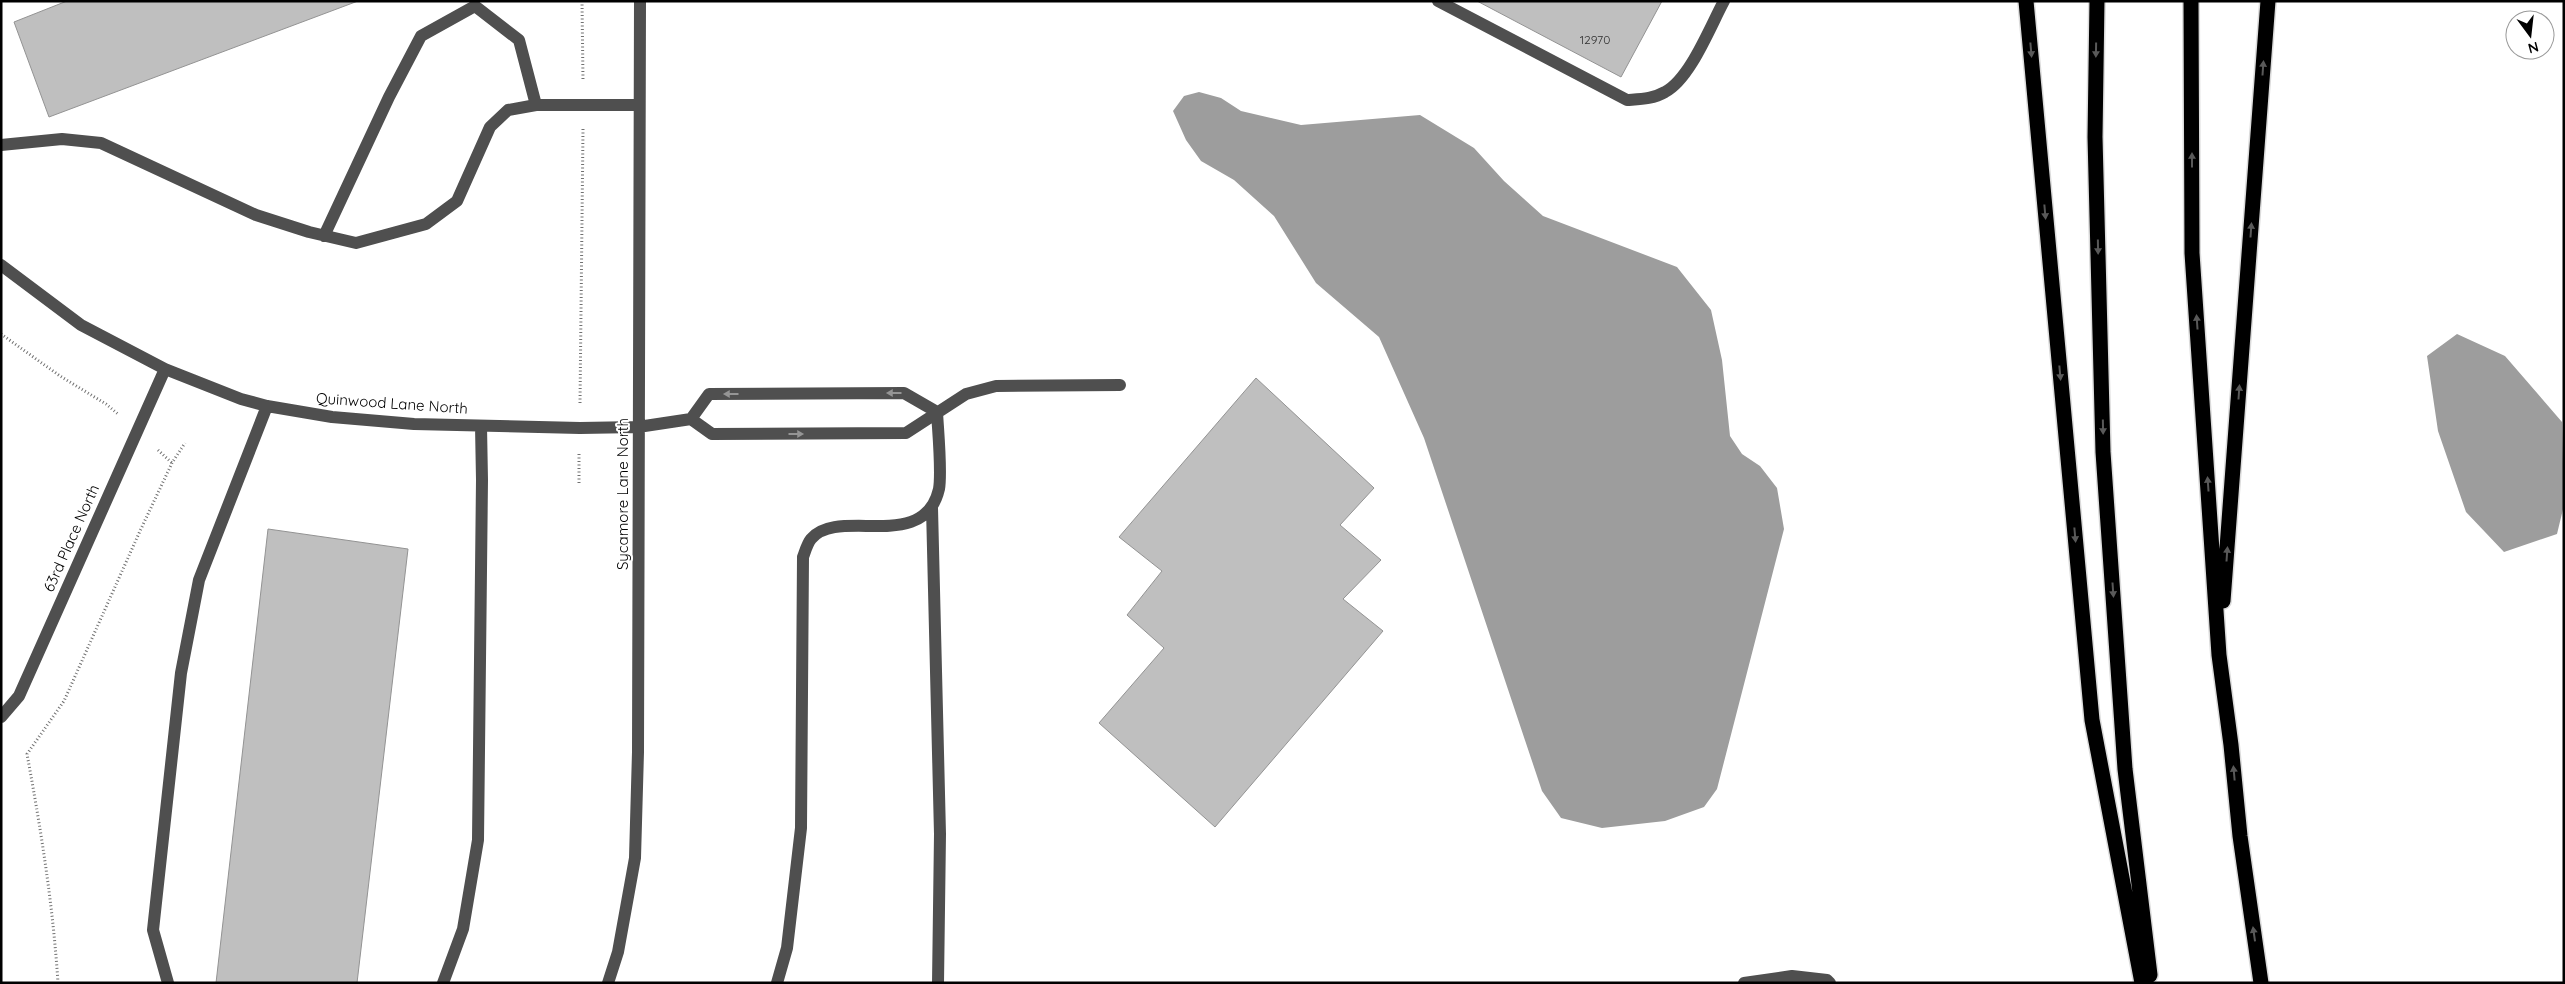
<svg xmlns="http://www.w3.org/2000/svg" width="2565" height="984" viewBox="0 0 2565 984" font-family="Quicksand,sans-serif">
  <rect width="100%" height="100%" fill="#fff"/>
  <!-- water -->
  <path fill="#9d9d9d" d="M1199 92 1221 98 1241 111 1301 125 1420 115 1474 148 1504 181 1543 216 1677 267 1711 310 1722 360 1730 436 1742 454 1760 466 1777 488 1784 529 1717 789 1704 807 1665 821 1602 828 1561 818 1542 791 1424 438 1379 337 1316 283 1274 216 1234 180 1201 161 1186 140 1173 111 1184 96Z
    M2457 334 2505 356 2562 422 2564 505 2557 534 2504 552 2466 512 2438 431 2427 356Z"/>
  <!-- building -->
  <path fill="#bfbfbf" stroke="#939393" d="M67 1H358L49 117 14 22Z
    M1477 1H1662L1621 77Z
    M1256 378 1374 488 1340 525 1381 560 1343 599 1383 631 1215 827 1099 723 1164 648 1127 615 1162 571 1119 537Z
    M268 529 408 549 357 983H216Z"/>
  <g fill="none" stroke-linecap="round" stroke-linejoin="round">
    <defs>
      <path id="highway" d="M2026 1 2092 720 2142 983
        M2097 1 2095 137 2103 452 2125 769 2150 975
        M2191 1 2192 253 2219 655 2231 745 2240 836 2261 983
        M2223 601 2268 1"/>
    </defs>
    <!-- highway casing -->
    <use href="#highway" stroke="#dbdbdb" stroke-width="18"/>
    <!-- path -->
    <path stroke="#717171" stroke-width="3" stroke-dasharray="1 2.5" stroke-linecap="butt" d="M582 1 583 81
      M1 334 60 376 106 404 118 414
      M580 403 583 129
      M158 450 172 463
      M579 483V454
      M58 983C53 905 41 830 27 754L64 701 140 531 172 463 185 443"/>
    <!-- minor -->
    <path stroke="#4f4f4f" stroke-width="12" d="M1438 1 1627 100C1640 99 1653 99 1665 92 1690 79 1710 27 1724 1
      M1 145 62 139 101 143 256 215 309 232 356 243 426 224 457 201 490 127 508 110 536 105H639
      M324 236 389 97 421 36 475 6 519 40 536 105
      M1 265 81 325 165 369 241 399 267 406 332 417 414 424 580 428 638 427 691 419
      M937 412 904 393 709 394 691 419 712 434 906 433 966 394 996 386 1120 385
      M932 508 940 834 938 983
      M1 717 19 696 165 369
      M168 983 153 930 181 673 199 580 267 406
      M443 983 463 929 478 840 482 480 481 426
      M608 983 618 952 635 858 638 752 640 1
      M777 983 787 948 801 828 803 557C805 552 807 544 811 539 838 506 924 554 939 489 942 472 938 431 937 412
      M1744 983 1792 976 1827 980 1830 983"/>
    <!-- highway -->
    <use href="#highway" stroke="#000" stroke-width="15"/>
  </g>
  <!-- one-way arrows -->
  <defs><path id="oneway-solid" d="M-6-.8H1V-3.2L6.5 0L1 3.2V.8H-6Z" transform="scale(1.25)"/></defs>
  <g fill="#595959">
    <use href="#oneway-solid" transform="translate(2031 50) rotate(85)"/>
    <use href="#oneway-solid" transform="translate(2096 50) rotate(91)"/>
    <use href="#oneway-solid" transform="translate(2263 68) rotate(-86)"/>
    <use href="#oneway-solid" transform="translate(2192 160) rotate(-90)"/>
    <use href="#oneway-solid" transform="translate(2045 212) rotate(85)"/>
    <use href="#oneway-solid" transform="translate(2251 230) rotate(-86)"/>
    <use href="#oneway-solid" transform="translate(2098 247) rotate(89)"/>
    <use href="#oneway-solid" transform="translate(2197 322) rotate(-94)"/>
    <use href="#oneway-solid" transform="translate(2060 373) rotate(85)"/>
    <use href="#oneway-solid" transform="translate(2239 392) rotate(-86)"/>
    <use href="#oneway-solid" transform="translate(2103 427) rotate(89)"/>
    <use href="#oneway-solid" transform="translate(2208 484) rotate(-94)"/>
    <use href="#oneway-solid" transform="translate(2075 535) rotate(85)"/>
    <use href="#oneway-solid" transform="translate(2227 554) rotate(-86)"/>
    <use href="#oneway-solid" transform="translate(2113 590) rotate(86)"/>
    <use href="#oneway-solid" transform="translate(2234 773) rotate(-95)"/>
    <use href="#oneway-solid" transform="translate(2254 934) rotate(-98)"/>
  </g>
  <g fill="#959595">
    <use href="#oneway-solid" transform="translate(894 393) rotate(180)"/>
    <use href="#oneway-solid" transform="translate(731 394) rotate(180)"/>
    <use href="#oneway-solid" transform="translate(796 434)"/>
  </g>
  <g text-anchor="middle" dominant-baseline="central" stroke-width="4" stroke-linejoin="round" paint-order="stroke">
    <!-- number labels -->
    <g font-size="12" fill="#303030">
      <text x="1595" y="39">12970</text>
    </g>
    <!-- street labels -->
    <g font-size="15" fill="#000" stroke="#fff">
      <text transform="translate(392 403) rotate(4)">Quinwood Lane North</text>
      <text transform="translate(622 494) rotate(-90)">Sycamore Lane North</text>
      <text transform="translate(71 538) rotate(-66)">63rd Place North</text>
    </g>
  </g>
  <!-- border -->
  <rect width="2565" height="984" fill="none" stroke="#000000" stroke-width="5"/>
  <!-- north arrow -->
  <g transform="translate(2530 35) rotate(165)"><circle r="24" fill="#ffffff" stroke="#999999"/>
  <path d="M0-4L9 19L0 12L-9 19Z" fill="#000000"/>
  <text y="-8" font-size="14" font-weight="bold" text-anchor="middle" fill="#000000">N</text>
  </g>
</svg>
